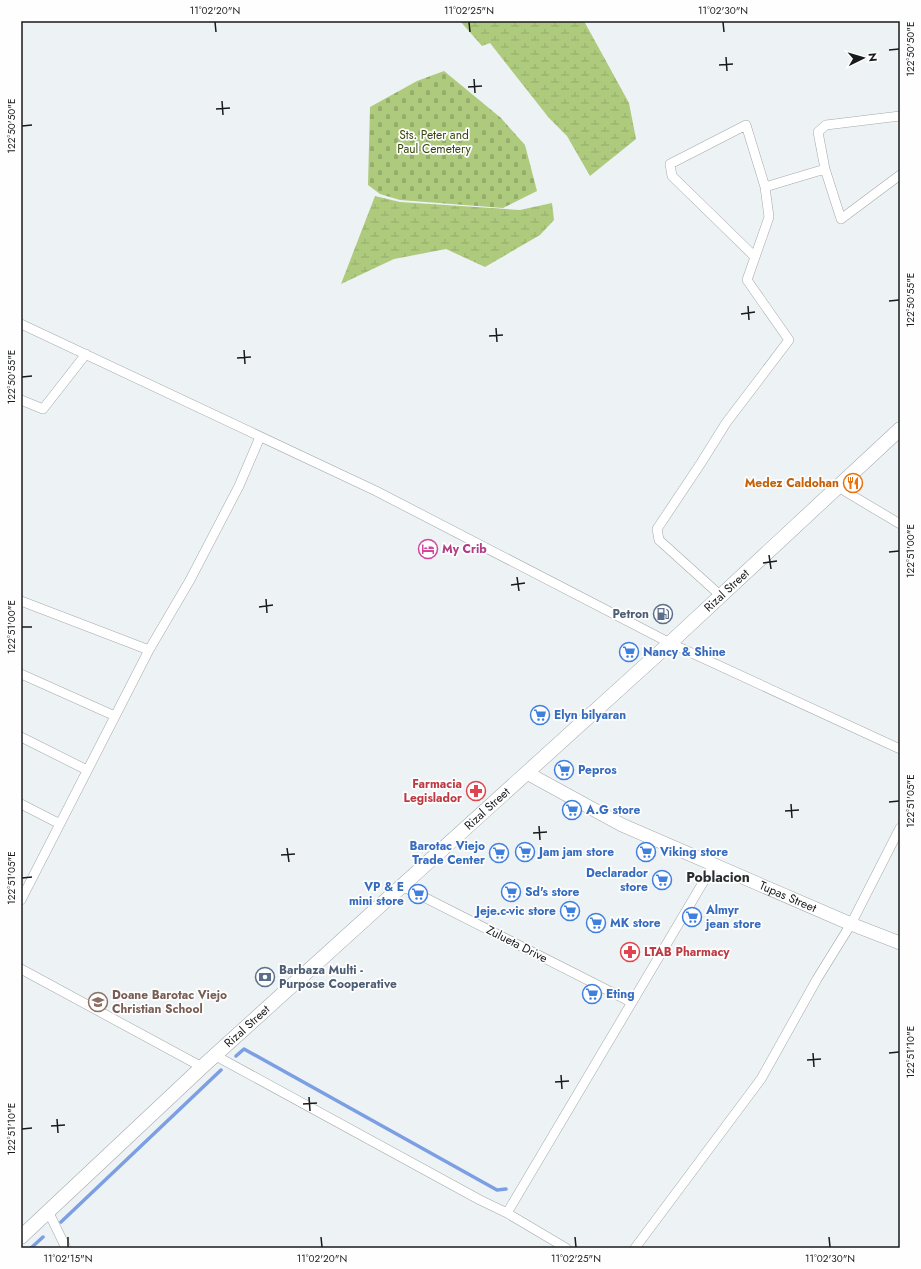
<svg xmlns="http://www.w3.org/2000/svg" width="921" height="1269" viewBox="0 0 921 1269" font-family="Jost,sans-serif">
  <defs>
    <pattern id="wetland-marsh" width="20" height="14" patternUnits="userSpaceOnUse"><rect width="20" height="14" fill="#aeca7c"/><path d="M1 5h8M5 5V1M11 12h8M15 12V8" fill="none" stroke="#95ad6b"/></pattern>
    <pattern id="cemetery-stones" width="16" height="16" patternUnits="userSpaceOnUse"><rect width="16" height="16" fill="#aeca7c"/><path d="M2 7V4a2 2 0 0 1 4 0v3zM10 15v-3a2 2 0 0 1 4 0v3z" fill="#95ad6b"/></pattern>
  </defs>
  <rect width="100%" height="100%" fill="#edf2f5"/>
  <!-- wetland -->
  <path fill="url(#wetland-marsh)" d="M460 21H584L629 103 636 139 590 176 567 136 549 118 490 43 482 46Z
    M375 196 400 202 520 210 552 203 554 220 540 235 485 267 446 249 394 259 341 284Z"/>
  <!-- cemetery -->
  <path fill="url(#cemetery-stones)" d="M444 71 501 118 525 145 537 191 503 208 400 200 380 194 368 185 370 107 417 81Z"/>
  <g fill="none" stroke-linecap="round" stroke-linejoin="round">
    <!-- stream -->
    <path stroke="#7c9fe4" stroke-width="3.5" d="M236 1056 244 1049 497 1190 506 1189
      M61 1222 221 1070
      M31 1248 43 1237"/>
    <defs>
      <path id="street" d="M900 116 826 125 818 132 825 169 841 219 900 175
        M765 187 825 169
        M21 324 376 491 670 643 900 749
        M21 400 43 409 86 354
        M838 487 900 524
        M721 596 659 540 657 529 701 463 726 423 789 340 747 280 769 217 765 187 746 125 670 164 672 176 754 256
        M21 601 149 650
        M21 674 115 716
        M21 737 87 770
        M21 804 60 824
        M402 886 631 1002
        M21 900 149 650 190 580 239 486 260 437
        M21 969 202 1067
        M216 1056 480 1200 507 1213 566 1248
        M48 1211 66 1248
        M507 1213 714 864
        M635 1248 761 1079 817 979 851 924 900 828"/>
      <g id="secondary">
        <path id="s1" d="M527 773 622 825 851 924 900 943"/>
      </g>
      <g id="primary">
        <path id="s2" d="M21 1237 202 1067 670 643 900 429"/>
      </g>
    </defs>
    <!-- street casing -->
    <use href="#street" stroke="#a5a9ac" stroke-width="10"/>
    <!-- secondary casing -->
    <use href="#secondary" stroke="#a5a9ac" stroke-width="14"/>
    <!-- primary casing -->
    <use href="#primary" stroke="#a5a9ac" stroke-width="15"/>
    <!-- street -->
    <use href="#street" stroke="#fff" stroke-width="9"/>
    <!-- secondary -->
    <use href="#secondary" stroke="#fff" stroke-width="13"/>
    <!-- primary -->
    <use href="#primary" stroke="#fff" stroke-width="14"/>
  </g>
  <!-- ticks -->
  <path fill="none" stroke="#181a1b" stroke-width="1.5" d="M215 22 216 32M469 22 470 32M723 22 724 32M889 50 899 49M726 57 727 71M719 65 733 64M474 79 475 93M468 87 482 86M222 101 223 115M216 109 230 108M22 126 32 125M889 301 899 300M748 306 749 320M741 314 755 312M496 328 497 342M489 336 503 335M244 350 245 364M237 358 251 357M22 377 32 376M889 552 899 551M769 555 771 569M763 563 777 561M517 577 519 591M511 585 525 583M266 599 267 613M259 607 273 605M22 627H32M889 802 899 801M791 804 792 818M785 811 799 810M539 826 540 840M533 833 547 832M287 848 289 862M281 855 295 854M22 878 32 877M813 1053 814 1067M889 1053 899 1052M807 1060 821 1059M561 1075 562 1089M555 1082 569 1081M309 1097 310 1111M303 1104 317 1103M57 1119 58 1133M51 1126 65 1125M22 1129 32 1128M68 1237V1247M321 1237 322 1247M575 1237 576 1247M829 1237 830 1247"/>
  <!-- icons -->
  <defs>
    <symbol id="restaurant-ring" viewBox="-11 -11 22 22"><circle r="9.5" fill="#fefeff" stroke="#e8710a" stroke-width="1.5"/><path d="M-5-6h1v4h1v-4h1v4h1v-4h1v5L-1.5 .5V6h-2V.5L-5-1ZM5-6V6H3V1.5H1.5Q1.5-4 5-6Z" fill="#e8710a"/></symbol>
    <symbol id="hotel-ring" viewBox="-11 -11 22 22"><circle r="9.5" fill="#fefeff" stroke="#d1479c" stroke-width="1.5"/><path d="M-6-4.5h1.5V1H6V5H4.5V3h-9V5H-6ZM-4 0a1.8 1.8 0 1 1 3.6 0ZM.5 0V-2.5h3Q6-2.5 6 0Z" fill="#d1479c"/></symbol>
    <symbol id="fuel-ring" viewBox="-11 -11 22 22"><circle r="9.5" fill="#fefeff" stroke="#5c6f8a" stroke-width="1.5"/><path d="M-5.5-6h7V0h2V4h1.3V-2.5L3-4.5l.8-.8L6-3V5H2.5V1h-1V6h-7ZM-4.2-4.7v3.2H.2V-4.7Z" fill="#5c6f8a"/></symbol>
    <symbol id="supermarket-ring" viewBox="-11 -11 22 22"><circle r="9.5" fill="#fefeff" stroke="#3f7fe0" stroke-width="1.5"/><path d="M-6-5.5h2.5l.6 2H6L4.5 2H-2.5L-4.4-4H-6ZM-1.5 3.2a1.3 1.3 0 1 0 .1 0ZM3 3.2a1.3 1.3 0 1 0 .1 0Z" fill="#3f7fe0"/></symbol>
    <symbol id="pharmacy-ring" viewBox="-11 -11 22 22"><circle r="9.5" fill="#fefeff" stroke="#e0444e" stroke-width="1.5"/><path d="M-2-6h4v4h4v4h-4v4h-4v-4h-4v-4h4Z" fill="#e0444e"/></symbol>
    <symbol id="bank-ring" viewBox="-11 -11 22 22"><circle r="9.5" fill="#fefeff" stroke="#5c6f8a" stroke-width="1.5"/><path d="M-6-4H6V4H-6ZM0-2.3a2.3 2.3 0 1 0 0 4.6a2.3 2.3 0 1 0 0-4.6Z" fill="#5c6f8a"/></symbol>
    <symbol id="school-ring" viewBox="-11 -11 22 22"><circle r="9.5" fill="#fefeff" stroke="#8d6e63" stroke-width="1.5"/><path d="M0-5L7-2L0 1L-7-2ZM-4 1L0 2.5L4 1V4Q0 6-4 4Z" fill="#8d6e63"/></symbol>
  </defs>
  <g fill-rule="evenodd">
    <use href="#restaurant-ring" x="842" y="472" width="22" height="22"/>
    <use href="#hotel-ring" x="417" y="538" width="22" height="22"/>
    <use href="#fuel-ring" x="652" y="603" width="22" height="22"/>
    <use href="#supermarket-ring" x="618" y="641" width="22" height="22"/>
    <use href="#supermarket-ring" x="529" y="704" width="22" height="22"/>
    <use href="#supermarket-ring" x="553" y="759" width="22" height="22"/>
    <use href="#pharmacy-ring" x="465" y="780" width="22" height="22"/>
    <use href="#supermarket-ring" x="561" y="799" width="22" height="22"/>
    <use href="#supermarket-ring" x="514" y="841" width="22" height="22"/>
    <use href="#supermarket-ring" x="635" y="841" width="22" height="22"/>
    <use href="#supermarket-ring" x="488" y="842" width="22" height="22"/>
    <use href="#supermarket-ring" x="651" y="869" width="22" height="22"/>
    <use href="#supermarket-ring" x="500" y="881" width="22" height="22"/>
    <use href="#supermarket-ring" x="407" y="883" width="22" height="22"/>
    <use href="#supermarket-ring" x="559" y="900" width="22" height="22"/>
    <use href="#supermarket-ring" x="681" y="906" width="22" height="22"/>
    <use href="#supermarket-ring" x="585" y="912" width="22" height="22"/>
    <use href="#pharmacy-ring" x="619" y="941" width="22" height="22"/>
    <use href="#bank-ring" x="254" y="966" width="22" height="22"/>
    <use href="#supermarket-ring" x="581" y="983" width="22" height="22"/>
    <use href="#school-ring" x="87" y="991" width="22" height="22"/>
  </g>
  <g text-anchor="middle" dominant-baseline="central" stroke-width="3.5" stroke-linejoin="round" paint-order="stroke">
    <!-- park labels -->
    <g font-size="12" fill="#35460b" stroke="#fefeff">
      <text x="434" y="135">Sts. Peter and<tspan x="434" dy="14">Paul Cemetery</tspan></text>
    </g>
    <!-- food labels -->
    <g font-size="12" font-weight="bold" fill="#c56008" stroke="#fefeff" text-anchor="end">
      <text x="839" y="483">Medez Caldohan</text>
    </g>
    <!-- hotel labels -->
    <g font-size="12" font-weight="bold" fill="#b23c85" stroke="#fefeff" text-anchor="start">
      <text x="442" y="549">My Crib</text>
    </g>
    <!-- street labels -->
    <g font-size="12" fill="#181a1b" stroke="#fefeff">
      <text stroke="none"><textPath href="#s2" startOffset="957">Rizal Street</textPath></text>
      <text stroke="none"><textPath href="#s2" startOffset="633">Rizal Street</textPath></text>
      <text stroke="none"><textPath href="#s1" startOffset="289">Tupas Street</textPath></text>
      <text transform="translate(517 944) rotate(27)">Zulueta Drive</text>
      <text stroke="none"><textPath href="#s2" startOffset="309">Rizal Street</textPath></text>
    </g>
    <!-- service labels -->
    <g font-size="12" font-weight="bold" fill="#4e5e75" stroke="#fefeff" text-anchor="end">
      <text x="649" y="614">Petron</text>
      <text x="279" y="970" text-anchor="start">Barbaza Multi -<tspan x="279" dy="14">Purpose Cooperative</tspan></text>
    </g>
    <!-- shop labels -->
    <g font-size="12" font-weight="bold" fill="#366cbe" stroke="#fefeff" text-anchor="start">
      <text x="643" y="652">Nancy &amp; Shine</text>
      <text x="554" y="715">Elyn bilyaran</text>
      <text x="578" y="770">Pepros</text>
      <text x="586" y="810">A.G store</text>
      <text x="485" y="846" text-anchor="end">Barotac Viejo<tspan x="485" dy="14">Trade Center</tspan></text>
      <text x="539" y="852">Jam jam store</text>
      <text x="660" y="852">Viking store</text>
      <text x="648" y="873" text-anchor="end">Declarador<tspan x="648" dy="14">store</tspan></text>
      <text x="404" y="887" text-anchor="end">VP &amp; E<tspan x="404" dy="14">mini store</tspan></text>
      <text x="525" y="892">Sd's store</text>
      <text x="706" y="910">Almyr<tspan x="706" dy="14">jean store</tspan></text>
      <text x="556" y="911" text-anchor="end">Jeje.c-vic store</text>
      <text x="610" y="923">MK store</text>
      <text x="606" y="994">Eting</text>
    </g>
    <!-- health labels -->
    <g font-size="12" font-weight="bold" fill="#be3a42" stroke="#fefeff" text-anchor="end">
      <text x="462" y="784">Farmacia<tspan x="462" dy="14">Legislador</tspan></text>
      <text x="644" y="952" text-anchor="start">LTAB Pharmacy</text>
    </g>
    <!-- education labels -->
    <g font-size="12" font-weight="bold" fill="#785e54" stroke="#fefeff" text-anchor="start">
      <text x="112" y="995">Doane Barotac Viejo<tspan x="112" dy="14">Christian School</tspan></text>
    </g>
    <!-- quarter labels -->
    <g font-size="14" font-weight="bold" fill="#2b2e30" stroke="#fefeff">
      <text x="718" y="877">Poblacion</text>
    </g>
  </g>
  <!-- border -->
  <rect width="921" height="1269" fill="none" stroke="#fefeff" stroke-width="44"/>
  <!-- north arrow -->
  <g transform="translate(863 58) rotate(85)" stroke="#fefeff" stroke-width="3" paint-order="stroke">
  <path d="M0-3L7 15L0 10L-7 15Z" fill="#181a1b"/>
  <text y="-6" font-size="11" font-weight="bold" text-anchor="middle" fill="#181a1b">N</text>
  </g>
  <rect x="22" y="22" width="877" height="1225" fill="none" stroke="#181a1b" stroke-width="1.5"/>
  <g font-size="10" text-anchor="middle" fill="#181a1b">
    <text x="215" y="14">11°02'20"N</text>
    <text x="469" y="14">11°02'25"N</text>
    <text x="723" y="14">11°02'30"N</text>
    <text transform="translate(910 49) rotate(-90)" y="4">122°50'50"E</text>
    <text transform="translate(11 126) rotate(-90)" y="4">122°50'50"E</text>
    <text transform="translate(910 300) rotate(-90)" y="4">122°50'55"E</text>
    <text transform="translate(11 377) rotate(-90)" y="4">122°50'55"E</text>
    <text transform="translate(910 551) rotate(-90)" y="4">122°51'00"E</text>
    <text transform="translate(11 627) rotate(-90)" y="4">122°51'00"E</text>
    <text transform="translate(910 801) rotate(-90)" y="4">122°51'05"E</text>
    <text transform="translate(11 878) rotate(-90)" y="4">122°51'05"E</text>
    <text transform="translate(910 1052) rotate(-90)" y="4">122°51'10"E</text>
    <text transform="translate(11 1129) rotate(-90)" y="4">122°51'10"E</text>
    <text x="68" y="1262">11°02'15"N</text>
    <text x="322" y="1262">11°02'20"N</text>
    <text x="576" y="1262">11°02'25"N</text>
    <text x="830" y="1262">11°02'30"N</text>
  </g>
</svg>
